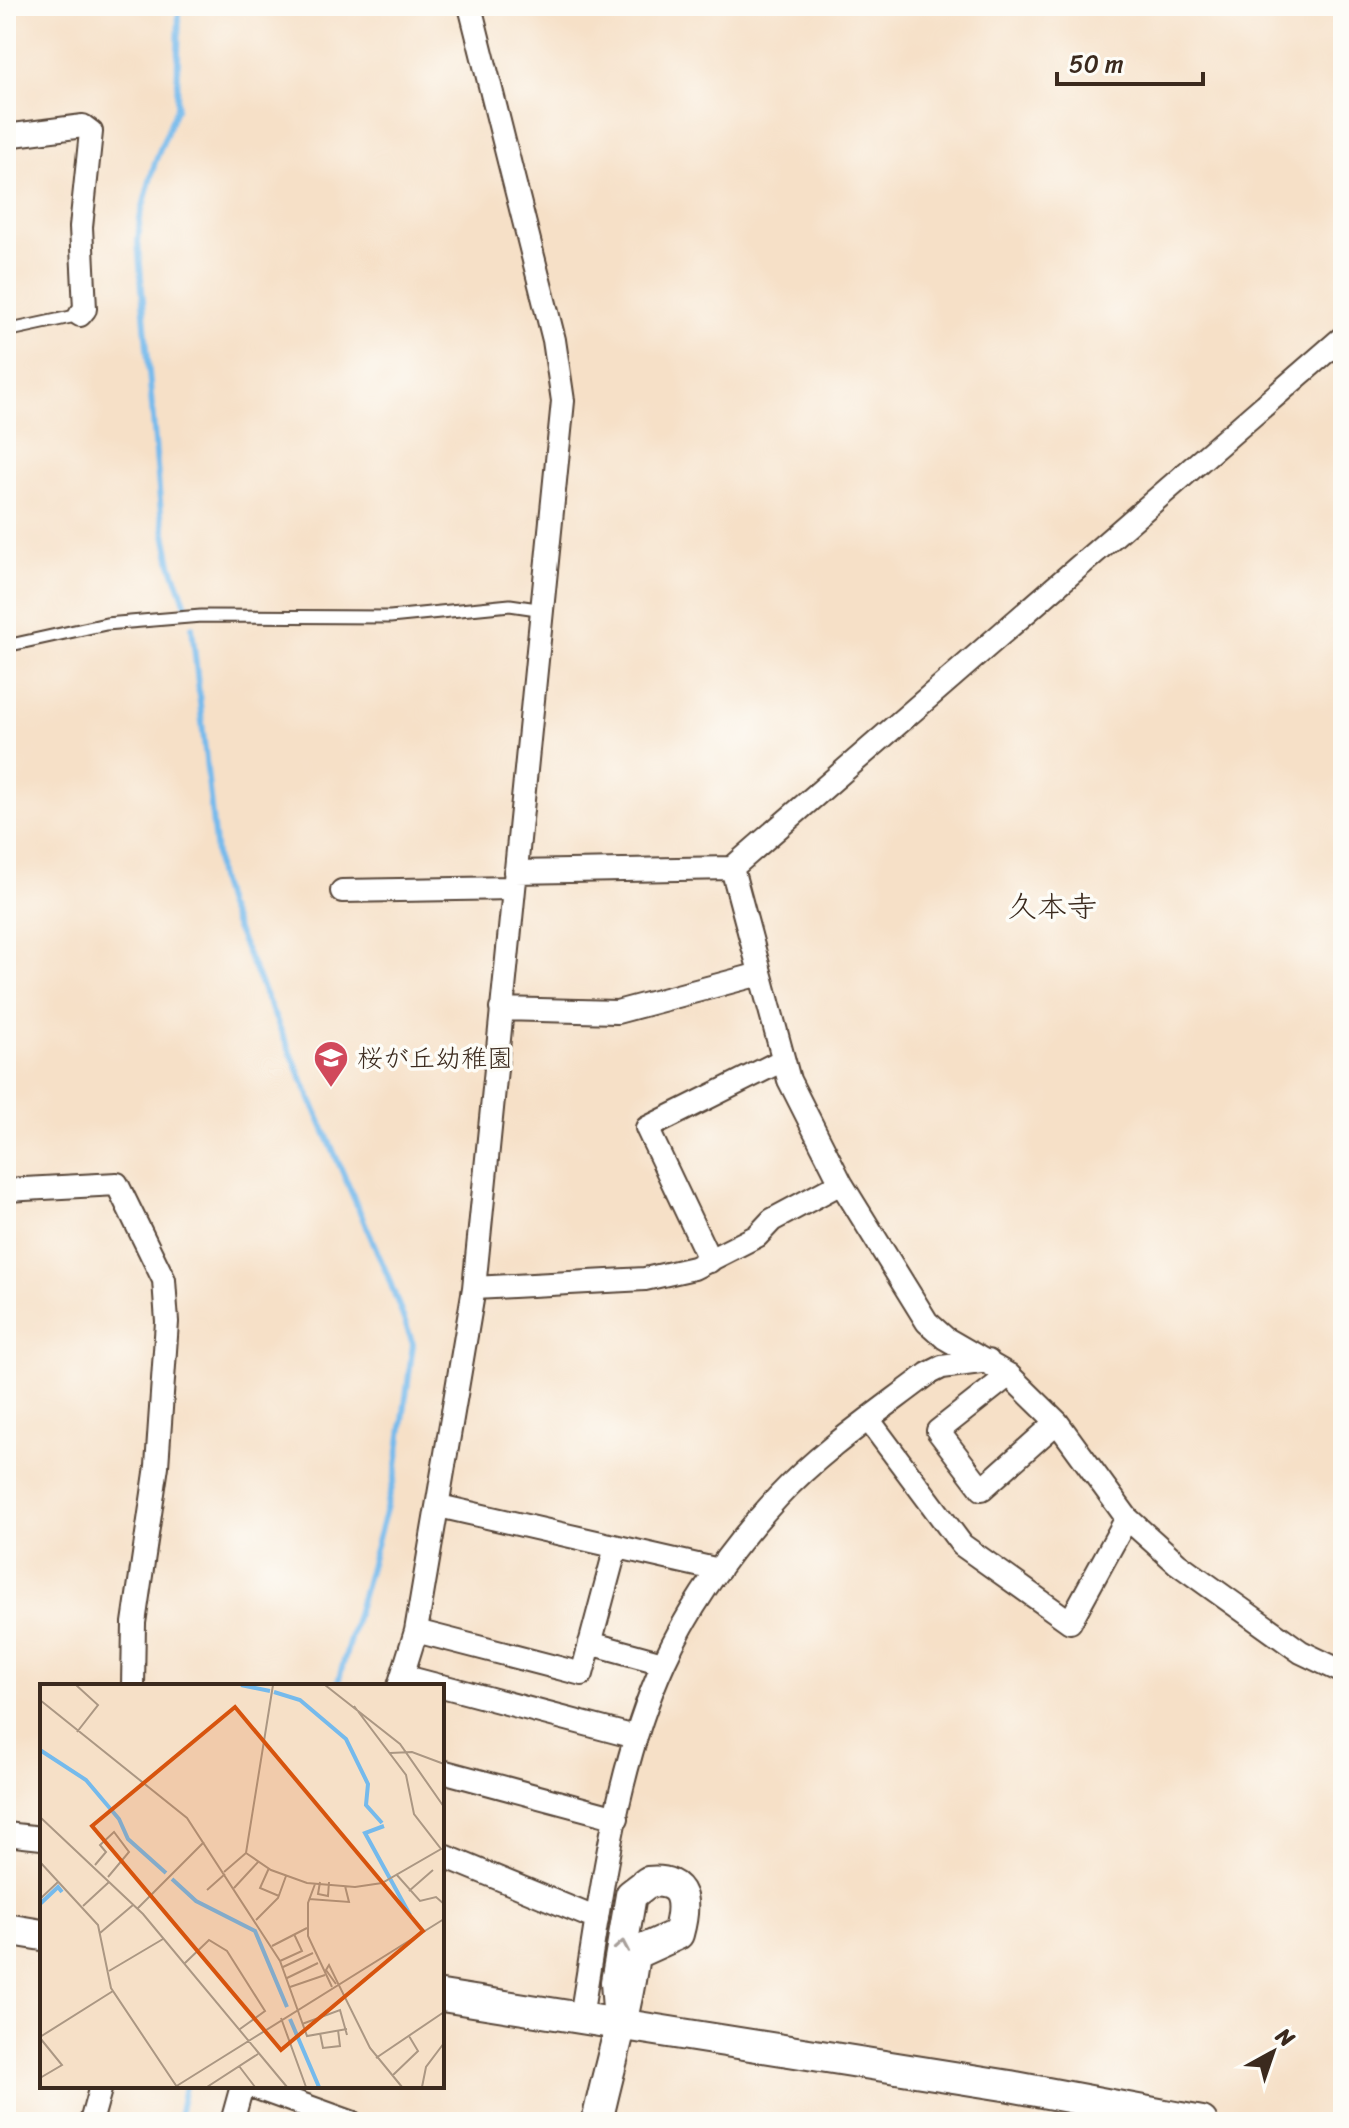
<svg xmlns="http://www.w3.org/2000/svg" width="1349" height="2128" viewBox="0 0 1349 2128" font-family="Sriracha,'Klee One',sans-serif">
  <rect width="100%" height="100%" fill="#fdfcf7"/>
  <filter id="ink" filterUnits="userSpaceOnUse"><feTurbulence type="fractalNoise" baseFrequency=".0125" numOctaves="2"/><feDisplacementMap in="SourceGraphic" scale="16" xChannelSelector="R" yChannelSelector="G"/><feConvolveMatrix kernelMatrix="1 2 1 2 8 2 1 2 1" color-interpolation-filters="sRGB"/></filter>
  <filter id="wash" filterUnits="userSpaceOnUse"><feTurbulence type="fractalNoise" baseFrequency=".006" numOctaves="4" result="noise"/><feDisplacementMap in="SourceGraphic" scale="32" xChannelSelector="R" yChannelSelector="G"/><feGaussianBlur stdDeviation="1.8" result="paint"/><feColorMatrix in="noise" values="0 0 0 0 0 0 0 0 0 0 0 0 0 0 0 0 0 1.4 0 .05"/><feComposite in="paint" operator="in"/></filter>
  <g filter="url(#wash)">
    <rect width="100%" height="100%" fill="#f6e0c7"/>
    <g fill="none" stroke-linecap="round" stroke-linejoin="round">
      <!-- stream -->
      <path stroke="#75baec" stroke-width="6" d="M179 6 177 107 155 162 140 218 138 242 161 513 171 564 187 608
        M192 627 218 874 226 905 387 1274 413 1344 396 1473 337 1686
        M178 2122 185 2086"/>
    </g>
  </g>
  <g filter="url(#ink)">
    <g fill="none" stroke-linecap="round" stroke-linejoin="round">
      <defs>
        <path id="lane" d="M6 331 80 315
          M6 646 106 624 201 616 390 617 510 605 544 610"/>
        <path id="street" d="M6 136 83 126 91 132 81 227 85 309 80 315
          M732 868 789 1080 841 1183 927 1322 945 1338 1009 1375 1057 1422 1127 1518 1177 1563 1301 1652 1343 1672
          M515 872 732 868 1343 337
          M342 891 513 888
          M501 1009 617 1012 760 974
          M6 1190 117 1184 164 1280 167 1322 157 1466 134 1623 133 1686
          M710 1261 647 1128 783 1060
          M474 1288 645 1279 694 1268 757 1236 772 1220 841 1183
          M1009 1375 938 1431 982 1489 1057 1422
          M868 1419 962 1545 1070 1622 1127 1518
          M439 1506 719 1570
          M416 1631 582 1674 616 1547
          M590 1643 663 1663
          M402 1676 440 1686
          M399 1686 416 1631 474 1288 563 401 554 340 470 6
          M442 1686 635 1737
          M442 1771 617 1818
          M6 1834 42 1838
          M442 1855 597 1919
          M581 2017C601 1899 614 1772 664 1662 691 1603 734 1545 778 1497 822 1450 877 1413 928 1374L942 1367 988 1361
          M251 2086 351 2122
          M91 2122 101 2086
          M232 2122 242 2086"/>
        <path id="secondary" d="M6 1929 42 1935
          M442 1996 1010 2086 1202 2122
          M597 2122C609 2066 627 2011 634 1954L678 1934C686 1905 687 1878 648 1882L631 1895 616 1982 619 2023"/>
      </defs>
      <!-- lane casing -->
      <use href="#lane" stroke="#574537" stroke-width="15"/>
      <!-- street casing -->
      <use href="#street" stroke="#574537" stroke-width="26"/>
      <!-- secondary casing -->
      <use href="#secondary" stroke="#574537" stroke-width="34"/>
      <!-- lane -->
      <use href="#lane" stroke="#fff" stroke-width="11"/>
      <!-- street -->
      <use href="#street" stroke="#fff" stroke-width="22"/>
      <!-- secondary -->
      <use href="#secondary" stroke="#fff" stroke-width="30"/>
    </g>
    <!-- one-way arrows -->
    <defs><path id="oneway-chevron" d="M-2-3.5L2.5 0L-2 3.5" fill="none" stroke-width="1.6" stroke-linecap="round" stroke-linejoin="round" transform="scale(2)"/></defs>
    <use stroke="#a79f9a" href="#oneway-chevron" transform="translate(622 1946) rotate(-80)"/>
  </g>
  <!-- icons -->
  <defs>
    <symbol id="school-pin" viewBox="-11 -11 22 30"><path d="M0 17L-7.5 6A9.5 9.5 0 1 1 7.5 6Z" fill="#d1495b" stroke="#fdfcf7"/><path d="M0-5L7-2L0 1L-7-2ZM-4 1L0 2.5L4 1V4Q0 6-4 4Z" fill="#fff"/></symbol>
  </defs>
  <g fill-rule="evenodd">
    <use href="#school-pin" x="311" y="1038" width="40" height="54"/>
  </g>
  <g text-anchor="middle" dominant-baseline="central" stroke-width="7" stroke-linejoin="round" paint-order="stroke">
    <!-- poi labels -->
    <g font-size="26" fill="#3b2a1e" stroke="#fdfcf7" text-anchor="start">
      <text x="357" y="1058">桜が丘幼稚園</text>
    </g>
    <!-- quarter labels -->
    <g font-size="30" fill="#3b2a1e" stroke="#fdfcf7">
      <text x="1052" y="907">久本寺</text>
    </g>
  </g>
  <!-- overview -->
  <g transform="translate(40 1684)">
    <rect width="404" height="404" fill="#f6e0c7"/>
    <path fill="none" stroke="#75baec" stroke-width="4" d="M201 1 230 7M234 8 260 16 306 55 328 100 326 121 342 139M0 66 46 96 79 135 88 155 126 189M344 142 325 149 370 231M132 195 156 217 215 247 247 323M0 220 18 203 22 208M250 335 279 403"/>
    <path fill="none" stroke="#ab9783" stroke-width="2" d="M36 1 58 21 37 48M285 1 360 60 404 123M0 16 147 134 240 277 267 352 307 345M350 69 372 68 404 80M0 133 103 230 247 403M206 169 231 186 267 199 315 203 342 199 401 165 374 130 366 91 314 22M0 178 58 241 71 304 137 403M55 181 66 168 60 161 74 148 89 168 68 193M229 184 220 204 239 212M184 188 206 169 233 1M356 190 380 217 396 213 404 220M280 198 278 210 288 212 289 198M275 200 268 219V252L292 303M194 204 219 177M167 206 185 190M369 207 393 186M0 215 18 198M269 215 309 218 305 202M43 222 69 198M98 224 164 158M216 236 238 214 246 192M60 249 93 221M232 262 267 244M240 277 262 267 254 250M145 279 169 256 187 267 225 327 200 345M243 283 273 269M69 287 123 255M247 294 278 279M296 300 286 286 289 281 330 364 362 403M250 303 285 291M241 334 266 403M262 340 300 326 307 351M280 349 283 364 300 362 298 346M0 353 73 307M0 354 22 381 0 394M336 374 404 328M199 382 215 403M352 392 378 367 369 352M135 403 404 235M167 403 218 370M382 403 386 383 404 359"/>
    <path fill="#d7540e" fill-opacity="0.15" stroke="#d7540e" stroke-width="4" d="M195 23 383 247 241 366 52 142Z"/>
    <rect width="404" height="404" fill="none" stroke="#3b2a1e" stroke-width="4"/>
  </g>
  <!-- margin -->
  <rect width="1349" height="2128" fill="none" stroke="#fdfcf7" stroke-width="32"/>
  <!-- north arrow -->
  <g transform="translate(1273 2052) rotate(40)" stroke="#fdfcf7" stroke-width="6" paint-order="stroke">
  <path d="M0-6L14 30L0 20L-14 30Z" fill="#3b2a1e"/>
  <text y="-12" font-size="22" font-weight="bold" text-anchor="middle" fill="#3b2a1e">N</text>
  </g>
  <!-- scale -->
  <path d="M1057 72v12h146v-12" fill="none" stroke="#3b2a1e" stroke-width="4"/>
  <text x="1069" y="72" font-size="24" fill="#3b2a1e" stroke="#fdfcf7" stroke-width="6" paint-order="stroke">50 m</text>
</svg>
